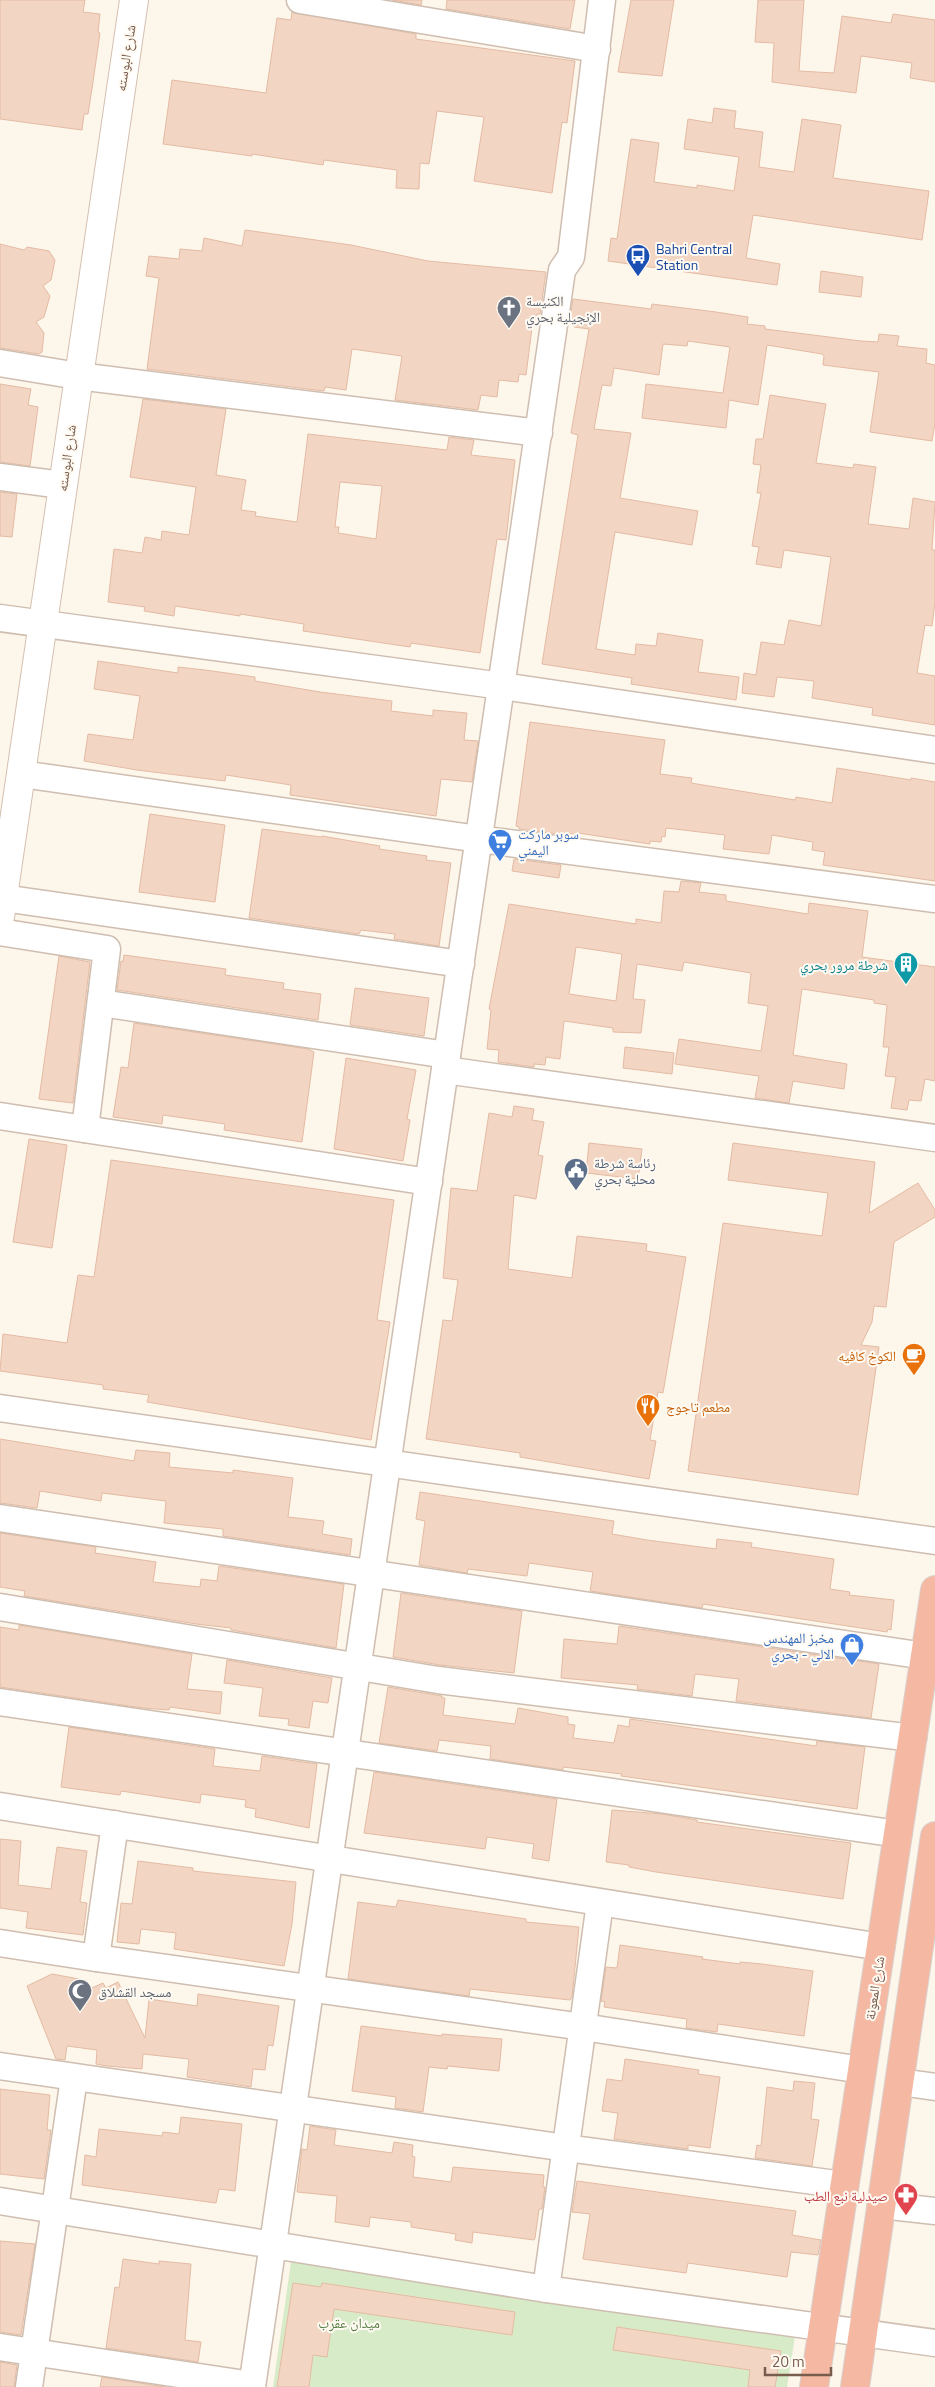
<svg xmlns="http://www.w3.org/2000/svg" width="935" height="2387" viewBox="0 0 935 2387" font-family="'Titillium Web','Noto Naskh Arabic',sans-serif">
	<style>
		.green { fill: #d7ebc9 }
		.building { fill: #f2d5c3; stroke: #e4bba3; fill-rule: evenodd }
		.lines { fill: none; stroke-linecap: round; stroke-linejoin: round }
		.street-casing { stroke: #cfbeb0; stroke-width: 29 }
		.secondary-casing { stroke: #d5c0b0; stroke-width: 30 }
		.highway-casing { stroke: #d9d1cd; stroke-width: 30 }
		.street { stroke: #fff; stroke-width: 26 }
		.secondary { stroke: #fff; stroke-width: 28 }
		.highway { stroke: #f5b8a3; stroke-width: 28 }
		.labels { text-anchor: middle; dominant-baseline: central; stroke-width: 4; stroke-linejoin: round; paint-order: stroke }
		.street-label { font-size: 14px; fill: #785c4d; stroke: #fffaf2 }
		.transit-label { font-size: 14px; fill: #164399; stroke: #fffaf2; text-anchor: start }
		.worship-label { font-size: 14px; fill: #5b616d; stroke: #fffaf2; text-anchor: start }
		.shop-label { font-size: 14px; fill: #366cbe; stroke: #fffaf2; text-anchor: start }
		.culture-label { font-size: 14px; fill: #0d838f; stroke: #fffaf2; text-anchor: end }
		.service-label { font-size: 14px; fill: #4e5e75; stroke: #fffaf2; text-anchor: start }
		.food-label { font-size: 14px; fill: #c56008; stroke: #fffaf2; text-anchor: end }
		.health-label { font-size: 14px; fill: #be3a42; stroke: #fffaf2; text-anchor: end }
		.park-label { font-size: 14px; fill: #567e45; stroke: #fffaf2 }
	</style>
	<rect width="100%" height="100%" fill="#fdf6eb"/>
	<polygon class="green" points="293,2248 797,2323 787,2387 273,2387"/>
	<g class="building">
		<polygon points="0,0 85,0 83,12 100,14 98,32 100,33 93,82 88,114 84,114 82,130 0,119"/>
		<polygon points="392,0 422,0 421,5"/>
		<polygon points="447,0 575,0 570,29 446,9"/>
		<polygon points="631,0 674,0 662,76 618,72"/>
		<polygon points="758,0 804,0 799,71 834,73 842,16 891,23 893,14 935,20 935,82 910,78 912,63 861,56 856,93 772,82 774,43 755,42"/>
		<polygon points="292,12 416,34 416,39 575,61 567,123 562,122 552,193 474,181 484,117 437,111 429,164 420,163 419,189 396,188 397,170 324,160 323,165 252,154 252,156 163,144 172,80 266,93 277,18 291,20"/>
		<polygon points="714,108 736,111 734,128 763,132 759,167 794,172 802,119 841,125 833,178 929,191 922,240 753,215 746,258 780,264 777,285 608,261 611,238 617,239 631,139 659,143 654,182 697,188 697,185 734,191 739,157 684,149 688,119 712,123"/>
		<polygon points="245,230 351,245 428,261 546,272 540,314 537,314 536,320 533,320 526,375 519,374 518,382 499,380 497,397 481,395 478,410 395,400 402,356 352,349 346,390 325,387 324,391 147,369 159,278 146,276 149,256 179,259 180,249 202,251 204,238 242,246"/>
		<polygon points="0,244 24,250 27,247 49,251 55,260 51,280 43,286 50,296 44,317 36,322 44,333 42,352 39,354 0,348"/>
		<polygon points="821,271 863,277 861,297 819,292"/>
		<polygon points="573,299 651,309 652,304 716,312 748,317 747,324 765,326 765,329 861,341 878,342 879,334 899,336 897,346 927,349 926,363 935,365 935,423 932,441 870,432 879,372 823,365 824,356 822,354 767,345 758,405 729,400 726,428 642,418 646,384 723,393 730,347 688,341 687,346 663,344 659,375 614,368 611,386 602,385 594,429 631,433 620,498 698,511 692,545 615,532 596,649 635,655 636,644 656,646 658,633 703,640 698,672 739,677 736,700 631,684 632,678 542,664 578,435 571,433 589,329 574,327 575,319 570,318"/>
		<polygon points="0,384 31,389 28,405 38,407 30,466 0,462"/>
		<polygon points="770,395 826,404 816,463 853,468 854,464 876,467 868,524 909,529 913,498 935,502 932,550 935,550 935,602 932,626 925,625 917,673 935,676 935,725 872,715 873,708 812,698 814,681 777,677 774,697 742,693 744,673 756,675 761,642 784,645 789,620 821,626 831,557 784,550 781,568 756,564 759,547 752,546 761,493 757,493 761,465 753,464 756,439 763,439"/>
		<path d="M143 399 226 409 216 475 246 480 241 510 256 512 255 516 297 522 308 434 447 450 449 437 474 440 471 455 515 460 506 540 497 539 480 653 411 643 410 647 303 631 304 624 240 614V616L175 606 174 616 144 611 145 607 108 602 114 549 142 553 145 537 161 540 162 531 189 535 196 487 130 477ZM340 482 382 486 376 539 338 533 339 527H335Z"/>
		<polygon points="0,492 17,494 12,537 0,536"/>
		<polygon points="98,661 178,673 178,667 205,670 255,677 255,681 320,692 392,701 391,711 433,716 433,710 467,713 464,740 478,741 472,782 441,779 436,816 290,795 291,785 226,775 225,781 137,770 84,761 88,734 133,740 140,696 94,689"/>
		<polygon points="530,722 665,740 660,774 692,778 691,783 795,800 796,797 832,803 837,768 911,780 911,778 935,782 935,881 823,865 825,852 812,850 813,842 772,835 769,854 723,849 725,835 666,828 665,837 662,836 661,842 650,841 650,844 578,833 578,835 567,833 566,835 519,829 519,827 516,826"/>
		<polygon points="150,814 225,825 215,902 139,892"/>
		<polygon points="262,829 321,837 322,836 380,846 379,849 427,856 426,860 451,863 439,946 394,939 395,934 361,930 359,934 249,918"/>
		<polygon points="514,859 561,865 559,878 512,871"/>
		<path d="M681 881 701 883 699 892 726 895V901L808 914 809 903 868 911 862 957 935 967V1081L925 1079 921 1101 909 1100 907 1110 891 1108 896 1077 885 1076 889 1047H883L887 1005 874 1003V1000L802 989 793 1055 847 1064 844 1089 793 1081 789 1103 755 1098 759 1076 675 1064 679 1039 761 1051 768 1006 748 1003 751 973 684 962 682 971 637 964 633 999 645 1000 641 1033 613 1032V1028L564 1021 560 1059 546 1057 545 1065 534 1064V1067L498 1062 499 1050 487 1049 491 1010 489 1009 509 904 636 924V919L661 923 664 891 679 892ZM576 947 622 954 616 1001 569 994Z"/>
		<polygon points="124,955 226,969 225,975 284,983 283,989 321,994 318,1020 117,990 121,961 123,962"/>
		<polygon points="59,956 90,962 73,1103 39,1099"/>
		<polygon points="355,988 429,998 424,1036 350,1025"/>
		<polygon points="134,1023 308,1049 314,1052 302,1142 224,1130 225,1124 163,1115 162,1124 113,1117 121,1067 128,1068"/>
		<polygon points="625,1047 674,1053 672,1074 623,1068"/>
		<polygon points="346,1058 416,1070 407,1119 410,1120 403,1161 334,1149"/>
		<polygon points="514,1106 534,1109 532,1120 544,1122 538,1155 543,1156 536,1199 514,1195 508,1269 572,1278 577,1236 647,1244 646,1251 686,1257 663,1393 658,1392 650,1440 656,1441 649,1479 520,1457 520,1453 426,1439 443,1320 452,1321 458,1280 443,1278 451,1188 477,1191 489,1113 512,1117"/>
		<polygon points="29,1139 67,1145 52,1248 13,1242"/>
		<polygon points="589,1143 642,1149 638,1179 586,1173"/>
		<polygon points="733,1143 875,1162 869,1213 918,1183 935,1210 935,1217 894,1242 886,1307 874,1306 872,1322 861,1345 879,1347 858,1495 688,1471 723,1223 822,1236 828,1193 728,1180"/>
		<polygon points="111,1160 394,1200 377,1320 390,1322 371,1440 147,1402 149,1395 103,1389 103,1385 0,1371 3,1334 67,1343 78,1275 94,1277"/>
		<polygon points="0,1439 134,1461 136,1450 170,1453 169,1467 233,1473 233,1470 293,1478 288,1517 324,1521 322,1534 352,1539 350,1555 223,1536 223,1529 164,1523 166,1501 102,1493 101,1501 40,1491 37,1508 0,1503"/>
		<polygon points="420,1492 614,1521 612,1534 647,1540 716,1549 717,1539 752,1543 751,1547 834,1559 830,1589 850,1592 849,1595 894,1600 891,1630 888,1629 887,1632 703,1604 702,1608 590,1591 593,1572 529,1563 527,1576 468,1569 467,1573 419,1565 425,1521 416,1519"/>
		<polygon points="0,1533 96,1547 95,1553 156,1562 153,1582 200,1587 201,1579 217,1581 219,1566 344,1584 336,1648 231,1630 231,1628 196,1624 24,1596 25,1591 0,1587"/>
		<polygon points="401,1593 522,1611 514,1673 440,1665 393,1657"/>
		<polygon points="19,1625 192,1654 187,1689 222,1692 220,1714 170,1707 169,1710 143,1708 0,1687 0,1627 19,1630"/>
		<polygon points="619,1626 879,1664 871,1718 736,1701 739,1679 695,1674 692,1696 637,1689 638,1685 561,1678 564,1639 617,1644"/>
		<polygon points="227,1660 332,1678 328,1703 313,1701 309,1728 288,1725 289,1719 259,1716 263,1688 224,1683"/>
		<polygon points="388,1687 442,1696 442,1698 445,1698 443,1715 515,1724 518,1708 568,1717 568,1724 575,1725 573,1738 614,1743 618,1725 629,1727 630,1719 816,1746 817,1741 865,1747 857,1809 621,1776 622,1774 563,1767 563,1770 490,1759 491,1746 439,1740 437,1751 379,1743"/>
		<polygon points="69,1727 215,1749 213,1766 260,1771 262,1756 317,1764 309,1828 255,1817 256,1809 245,1807 246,1800 201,1794 200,1803 121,1791 120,1795 61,1787"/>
		<polygon points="374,1772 557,1799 549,1861 532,1858 534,1844 487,1837 485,1849 364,1833"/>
		<polygon points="612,1810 662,1814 697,1820 697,1822 851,1843 843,1899 656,1872 629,1867 629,1865 606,1862"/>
		<polygon points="0,1839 21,1841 18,1885 51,1889 57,1847 87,1851 80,1902 87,1903 83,1935 26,1928 28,1912 0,1908"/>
		<polygon points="138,1861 193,1868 193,1871 296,1882 292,1924 284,1966 174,1949 176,1933 141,1929 139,1944 117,1942 121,1903 132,1904"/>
		<polygon points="398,1900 526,1919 526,1922 579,1927 572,1997 570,2000 470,1989 469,1996 348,1979 358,1902 396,1907"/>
		<polygon points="620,1945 703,1957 702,1959 740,1964 740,1962 762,1964 813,1971 804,2036 718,2024 717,2032 686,2028 687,2019 604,2007 605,2002 601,2001 606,1967 617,1968"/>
		<polygon points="52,1974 79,1979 85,1991 103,1983 106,1988 118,1982 145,2038 149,1999 197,2006 198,1994 279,2006 273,2046 268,2045 265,2070 253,2069 251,2087 187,2077 189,2059 143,2054 142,2069 107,2066 96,2064 97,2050 67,2046 65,2060 56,2059 27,1986"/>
		<polygon points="361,2026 442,2036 442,2034 502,2039 499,2071 448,2066 447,2069 429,2067 423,2112 395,2108 396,2097 352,2091"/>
		<polygon points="625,2059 699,2070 698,2074 720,2077 710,2148 688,2145 688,2149 614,2139 618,2113 602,2111 607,2079 622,2081"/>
		<polygon points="794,2081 815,2083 811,2119 819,2120 812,2166 755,2158 757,2145 761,2146 767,2087 793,2091"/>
		<polygon points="0,2089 50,2095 47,2130 51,2130 44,2179 0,2174"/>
		<polygon points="181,2117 242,2124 235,2191 219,2189 216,2203 82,2185 85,2155 96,2157 99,2129 162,2136 163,2132 179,2134"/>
		<polygon points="310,2126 336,2130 334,2145 392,2153 394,2142 413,2145 412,2156 415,2157 413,2177 451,2182 453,2167 544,2175 543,2187 545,2187 542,2209 539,2209 535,2238 534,2240 473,2232 472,2243 455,2240 456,2234 411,2227 411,2222 370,2217 369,2227 335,2222 337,2196 297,2192 302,2149 307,2150"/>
		<polygon points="577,2181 796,2211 792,2235 821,2240 818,2255 791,2252 787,2277 688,2263 686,2273 583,2259 590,2214 572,2212"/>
		<polygon points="0,2241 35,2244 21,2335 0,2332"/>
		<polygon points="123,2259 159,2264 159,2261 191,2264 185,2340 201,2342 198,2362 106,2348 115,2287 119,2288"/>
		<polygon points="293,2283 321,2287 322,2283 515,2312 512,2335 334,2309 327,2357 313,2355 309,2387 277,2387"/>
		<polygon points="617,2327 781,2351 775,2387 748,2387 750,2370 613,2350"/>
		<polygon points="0,2362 17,2365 14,2387 0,2387"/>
		<polygon points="102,2377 165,2387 100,2387"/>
	</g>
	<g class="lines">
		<defs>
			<g id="street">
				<polyline points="300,0 597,49"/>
				<polyline points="0,363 78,376 539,433"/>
				<polyline points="0,477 62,485"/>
				<polyline points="0,618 502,686 935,750"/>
				<polyline points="21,774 479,839 935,899"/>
				<polyline points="3,898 461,964"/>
				<polyline points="0,932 107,949 85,1129"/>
				<polyline points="101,1003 447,1055"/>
				<polyline points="445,1070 935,1138"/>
				<polyline points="0,1116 429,1182"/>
				<polyline points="0,1408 935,1541"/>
				<polyline points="0,1518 925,1656"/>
				<polyline points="0,1607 438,1680 913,1738"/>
				<polyline points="0,1702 898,1834"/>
				<polyline points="0,1806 881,1947"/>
				<polyline points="0,1943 96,1958 583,2027 862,2070"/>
				<polyline points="96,1958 115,1824"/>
				<polyline points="0,2066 566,2148 844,2185"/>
				<polyline points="900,2082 935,2087"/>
				<polyline points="0,2201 546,2289 935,2343"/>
				<polyline points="881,2205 935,2211"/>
				<polyline points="546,2289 600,1903"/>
				<polyline points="0,2347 252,2385"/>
				<polyline points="29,2387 74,2078"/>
				<polyline points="252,2387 562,270 571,257 602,0"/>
			</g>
			<polyline id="secondary" points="0,917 134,0"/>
			<g id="highway">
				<polyline points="814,2387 935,1590"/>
				<polyline points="855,2387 935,1836"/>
			</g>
		</defs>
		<use href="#street" class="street-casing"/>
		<use href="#secondary" class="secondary-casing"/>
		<use href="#highway" class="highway-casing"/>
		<use href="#street" class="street"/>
		<use href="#secondary" class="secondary"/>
		<use href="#highway" class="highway"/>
	</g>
	<defs>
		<symbol id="bus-pin" viewBox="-11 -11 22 30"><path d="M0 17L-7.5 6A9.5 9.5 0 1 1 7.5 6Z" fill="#1a4fb4" stroke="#fffaf2"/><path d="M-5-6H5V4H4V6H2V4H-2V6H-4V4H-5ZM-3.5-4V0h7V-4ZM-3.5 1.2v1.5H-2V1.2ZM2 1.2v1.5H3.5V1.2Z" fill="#fff"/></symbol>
		<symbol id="church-pin" viewBox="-11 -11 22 30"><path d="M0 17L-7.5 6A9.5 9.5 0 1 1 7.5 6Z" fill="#6b7280" stroke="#fffaf2"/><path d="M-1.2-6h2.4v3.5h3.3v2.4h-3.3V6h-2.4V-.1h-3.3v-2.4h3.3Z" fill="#fff"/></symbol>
		<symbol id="supermarket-pin" viewBox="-11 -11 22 30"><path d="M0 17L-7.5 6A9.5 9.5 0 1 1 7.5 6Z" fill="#3f7fe0" stroke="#fffaf2"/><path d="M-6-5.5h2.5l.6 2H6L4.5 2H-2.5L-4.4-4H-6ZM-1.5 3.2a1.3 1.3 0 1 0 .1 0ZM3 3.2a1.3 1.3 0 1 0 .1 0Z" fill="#fff"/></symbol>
		<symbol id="building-pin" viewBox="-11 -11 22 30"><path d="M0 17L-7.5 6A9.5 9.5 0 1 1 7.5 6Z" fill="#0f9aa8" stroke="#fffaf2"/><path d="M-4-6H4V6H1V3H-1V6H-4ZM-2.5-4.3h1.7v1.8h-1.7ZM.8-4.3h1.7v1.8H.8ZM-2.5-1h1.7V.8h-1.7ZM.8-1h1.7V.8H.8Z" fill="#fff"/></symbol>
		<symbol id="civic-pin" viewBox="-11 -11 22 30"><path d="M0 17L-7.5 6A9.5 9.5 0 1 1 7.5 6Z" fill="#5c6f8a" stroke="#fffaf2"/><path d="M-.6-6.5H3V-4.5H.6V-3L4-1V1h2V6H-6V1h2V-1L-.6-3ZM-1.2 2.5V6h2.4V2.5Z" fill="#fff"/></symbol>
		<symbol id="cafe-pin" viewBox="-11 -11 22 30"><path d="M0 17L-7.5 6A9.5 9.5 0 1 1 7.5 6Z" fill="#e8710a" stroke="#fffaf2"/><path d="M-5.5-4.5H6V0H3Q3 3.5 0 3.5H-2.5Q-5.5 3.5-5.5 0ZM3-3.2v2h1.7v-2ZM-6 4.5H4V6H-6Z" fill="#fff"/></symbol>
		<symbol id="restaurant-pin" viewBox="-11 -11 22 30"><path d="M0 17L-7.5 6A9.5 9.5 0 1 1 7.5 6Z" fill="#e8710a" stroke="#fffaf2"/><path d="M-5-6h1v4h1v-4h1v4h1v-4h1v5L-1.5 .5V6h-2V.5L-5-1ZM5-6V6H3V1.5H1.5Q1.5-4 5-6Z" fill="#fff"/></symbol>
		<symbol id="shop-pin" viewBox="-11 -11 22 30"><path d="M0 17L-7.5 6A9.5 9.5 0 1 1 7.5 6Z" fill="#3f7fe0" stroke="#fffaf2"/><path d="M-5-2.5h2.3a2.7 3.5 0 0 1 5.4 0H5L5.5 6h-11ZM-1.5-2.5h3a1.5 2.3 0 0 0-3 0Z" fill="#fff"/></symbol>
		<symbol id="mosque-pin" viewBox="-11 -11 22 30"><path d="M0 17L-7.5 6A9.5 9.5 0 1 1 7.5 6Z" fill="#6b7280" stroke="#fffaf2"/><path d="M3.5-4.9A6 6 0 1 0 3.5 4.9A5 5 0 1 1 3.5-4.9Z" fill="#fff"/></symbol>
		<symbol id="pharmacy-pin" viewBox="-11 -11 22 30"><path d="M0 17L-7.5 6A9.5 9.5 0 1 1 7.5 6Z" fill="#e0444e" stroke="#fffaf2"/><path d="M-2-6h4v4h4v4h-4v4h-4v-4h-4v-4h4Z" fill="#fff"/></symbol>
	</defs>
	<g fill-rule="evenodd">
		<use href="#bus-pin" x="624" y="242" width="28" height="38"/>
		<use href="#church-pin" x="495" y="294" width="28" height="38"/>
		<use href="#supermarket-pin" x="486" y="827" width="28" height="38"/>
		<use href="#building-pin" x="892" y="950" width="28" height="38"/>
		<use href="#civic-pin" x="562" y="1156" width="28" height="38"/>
		<use href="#cafe-pin" x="900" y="1341" width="28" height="38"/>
		<use href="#restaurant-pin" x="634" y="1392" width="28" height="38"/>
		<use href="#shop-pin" x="838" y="1631" width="28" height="38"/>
		<use href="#mosque-pin" x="66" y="1977" width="28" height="38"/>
		<use href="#pharmacy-pin" x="892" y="2181" width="28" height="38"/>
	</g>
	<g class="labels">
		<g class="street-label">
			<text transform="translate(125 58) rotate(-81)">شارع البوسته</text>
			<text transform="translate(66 458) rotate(-82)">شارع البوسته</text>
			<text transform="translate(874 1988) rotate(-81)">شارع المعونة</text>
		</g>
		<g class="transit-label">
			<text x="656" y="248">Bahri Central<tspan x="656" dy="16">Station</tspan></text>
		</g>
		<g class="worship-label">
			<text x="526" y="300">الكنيسة<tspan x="526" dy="16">الإنجيلية بحري</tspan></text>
			<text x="98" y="1991">مسجد القشلاق</text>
		</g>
		<g class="shop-label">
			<text x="518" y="833">سوبر ماركت<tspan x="518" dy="16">اليمني</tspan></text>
			<text x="834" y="1637" text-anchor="end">مخبز المهندس<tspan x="834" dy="16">الالي - بحري</tspan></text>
		</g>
		<g class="culture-label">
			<text x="888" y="964">شرطة مرور بحري</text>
		</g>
		<g class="service-label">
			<text x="594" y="1162">رئاسة شرطة<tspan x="594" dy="16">محلية بحري</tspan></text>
		</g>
		<g class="food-label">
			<text x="896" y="1355">الكوخ كافيه</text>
			<text x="666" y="1406" text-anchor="start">مطعم تاجوج</text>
		</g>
		<g class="health-label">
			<text x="888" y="2195">صيدلية نبع الطب</text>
		</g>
		<g class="park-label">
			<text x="349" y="2322">ميدان عقرب</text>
		</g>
	</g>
	<path d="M765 2367v8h66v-8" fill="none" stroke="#785c4d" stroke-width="2.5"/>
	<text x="772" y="2367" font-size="15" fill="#785c4d" stroke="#fffaf2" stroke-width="4" paint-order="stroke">20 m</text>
</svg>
